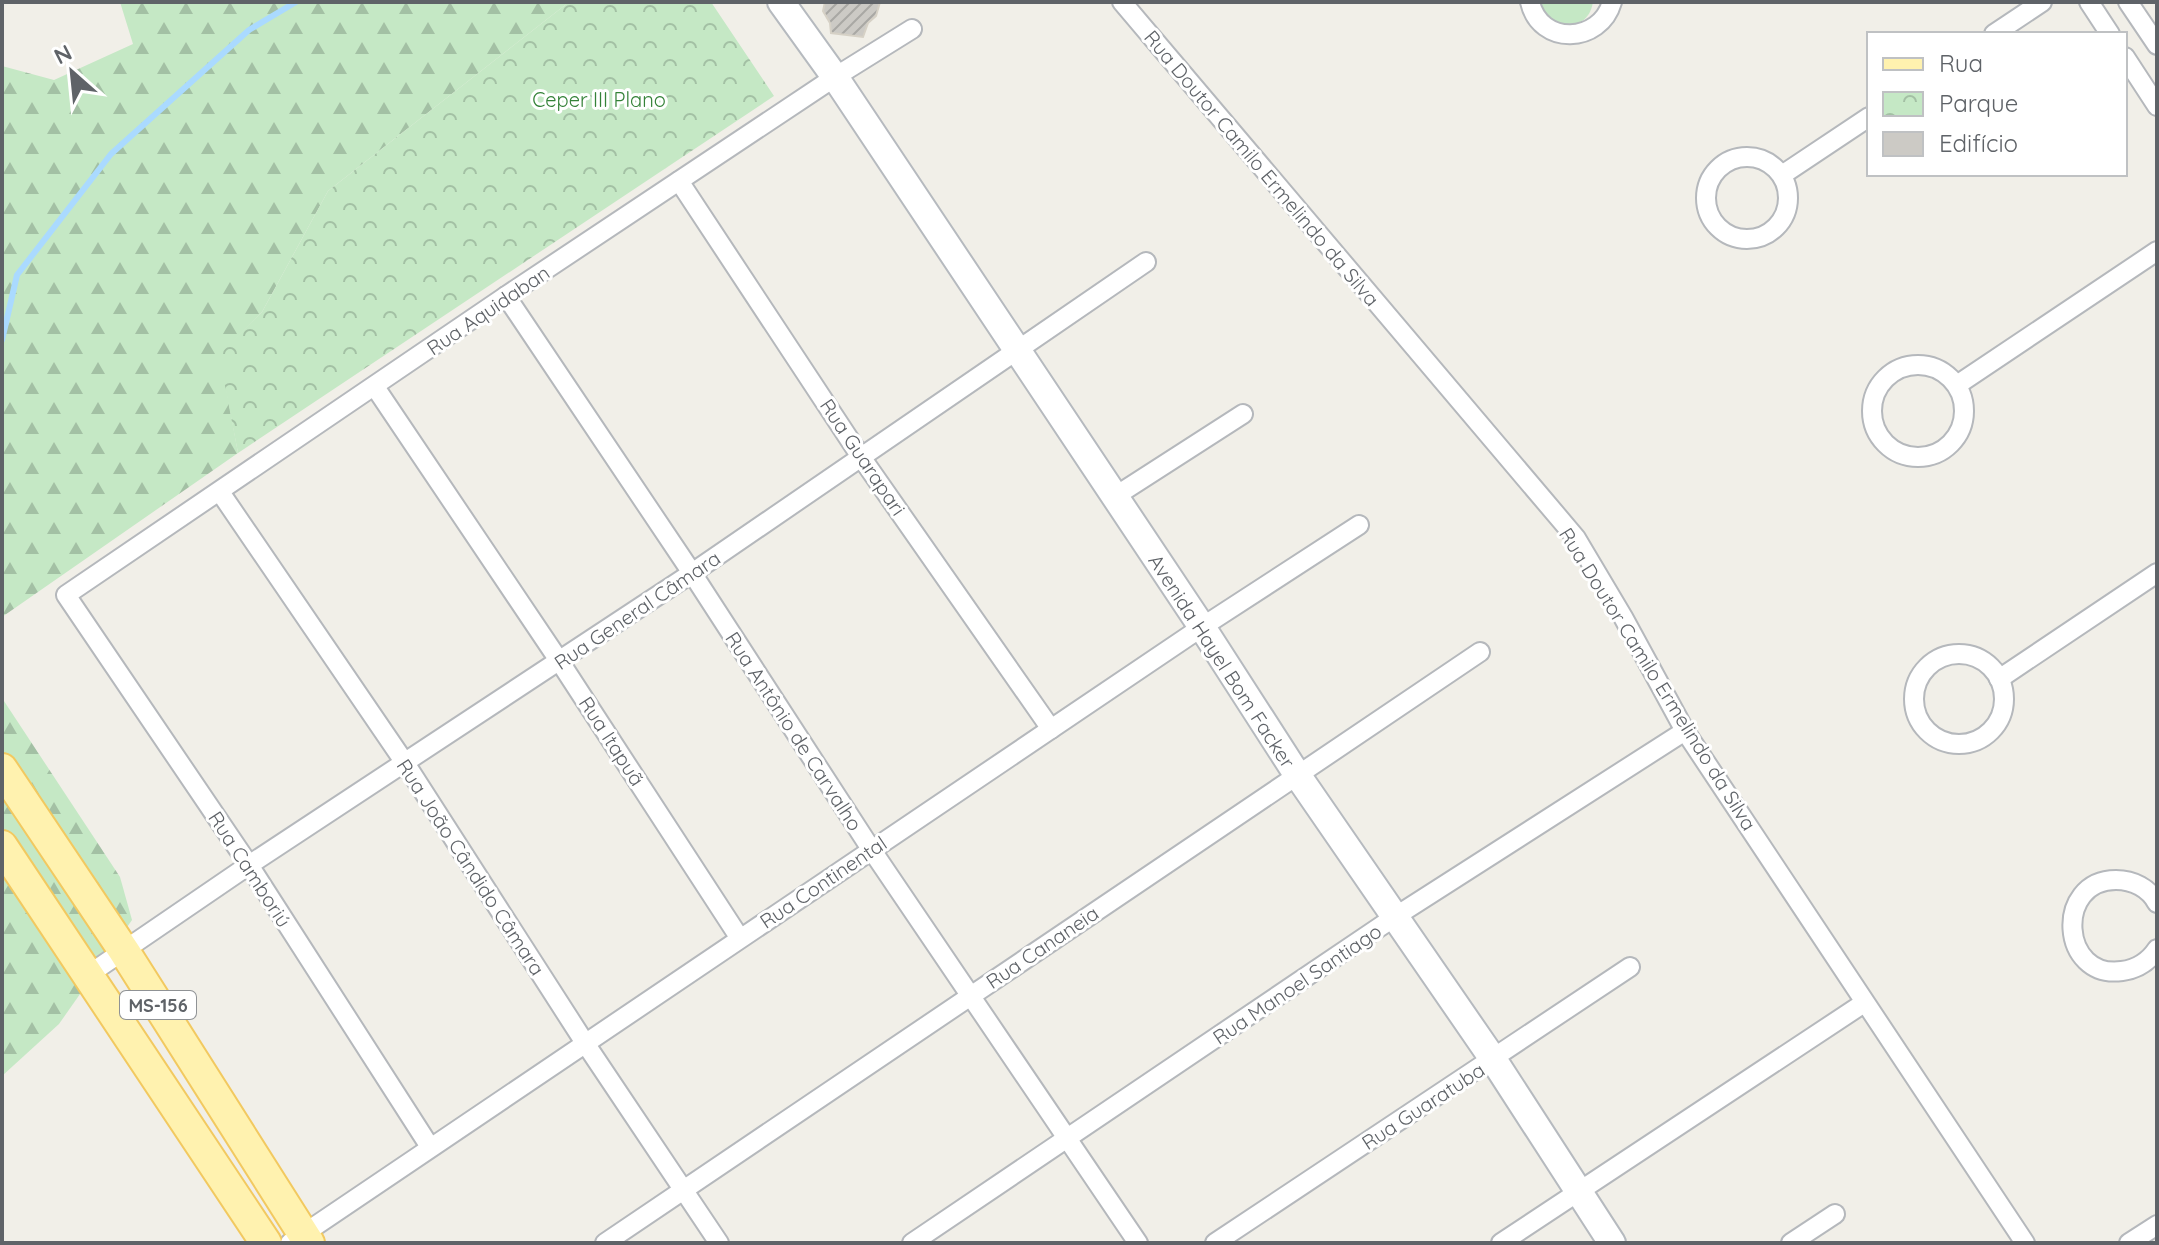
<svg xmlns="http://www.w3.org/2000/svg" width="2159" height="1245" viewBox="0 0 2159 1245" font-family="Quicksand,sans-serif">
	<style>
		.grass { fill: #c5e8c5 }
		.forest { fill: url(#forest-firs) }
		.park { fill: url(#park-crowns) }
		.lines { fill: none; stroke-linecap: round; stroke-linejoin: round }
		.stream { stroke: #aadaff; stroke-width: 6 }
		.building { fill: url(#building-hatch); stroke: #d6d1c6; stroke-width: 2 }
		.street-casing { stroke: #b5b8bc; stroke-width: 22 }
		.secondary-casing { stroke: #b6babf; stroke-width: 30 }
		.primary-casing { stroke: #f2c960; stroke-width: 34 }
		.street { stroke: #fff; stroke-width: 18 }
		.secondary { stroke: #fff; stroke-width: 26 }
		.primary { stroke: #fff2af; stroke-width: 30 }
		.labels { text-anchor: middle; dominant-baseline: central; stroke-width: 6; stroke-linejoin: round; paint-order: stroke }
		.shield { fill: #fff; stroke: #8f9295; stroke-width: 2 }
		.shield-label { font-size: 18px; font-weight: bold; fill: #5f6368 }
		.park-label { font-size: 20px; fill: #348238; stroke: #fff }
		.street-label { font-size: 20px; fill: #5f6368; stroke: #fff }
	</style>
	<defs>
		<pattern id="forest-firs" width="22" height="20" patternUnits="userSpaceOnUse" patternTransform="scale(2)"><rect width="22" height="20" fill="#c5e8c5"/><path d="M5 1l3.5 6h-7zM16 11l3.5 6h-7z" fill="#a3c0a4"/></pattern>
		<pattern id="park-crowns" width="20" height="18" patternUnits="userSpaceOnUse" patternTransform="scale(2)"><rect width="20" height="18" fill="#c5e8c5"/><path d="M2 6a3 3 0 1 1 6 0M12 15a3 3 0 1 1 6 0" fill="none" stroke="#a3c0a4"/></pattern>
		<pattern id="building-hatch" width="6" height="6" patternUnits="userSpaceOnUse" patternTransform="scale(2)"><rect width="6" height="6" fill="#cccac5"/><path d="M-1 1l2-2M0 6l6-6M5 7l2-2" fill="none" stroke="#a9a8a4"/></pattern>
	</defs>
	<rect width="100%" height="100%" fill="#f1efe8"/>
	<path class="grass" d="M1536 2H1593C1589 25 1572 27 1552 25Z"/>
	<g class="forest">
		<polygon points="120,2 569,2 328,191 262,312 220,355 238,453 2,617 2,66 54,80 133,44"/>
		<polygon points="2,698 120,877 132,920 59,1024 2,1076"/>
	</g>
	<polygon class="park" points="569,2 711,2 774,96 238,453 219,355 262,312 328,191"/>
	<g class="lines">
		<polyline class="stream" points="2,340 17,275 111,154 249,30 296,2"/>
	</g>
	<polygon class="building" points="825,2 880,2 876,16 868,23 863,37 831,33 830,23 823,11"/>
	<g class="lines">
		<defs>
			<g id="street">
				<polyline points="1122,2 1576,538 1623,617 1685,731 2025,1243"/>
				<path d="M1530 2C1540 46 1600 44 1612 2"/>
				<polyline points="2089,2 2110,34"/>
				<polyline points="2128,2 2157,45"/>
				<polyline points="1994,34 2042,2"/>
				<polyline points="2125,57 2157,106"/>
				<circle cx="1747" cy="198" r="41"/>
				<polyline points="1782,175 1869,117"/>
				<polyline points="679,181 861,457 1051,729"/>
				<polyline points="506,296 692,573 871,849 1138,1243"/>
				<circle cx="1918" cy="411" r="46"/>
				<polyline points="1957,385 2157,251"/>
				<polyline points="375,387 560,662 739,937"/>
				<polyline points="220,492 405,763 585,1043 719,1243"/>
				<polyline points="1114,497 1243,414"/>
				<circle cx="1959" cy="699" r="45"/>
				<polyline points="1999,679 2157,573"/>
				<path d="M2157 903C2149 888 2133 880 2116 880 2054 880 2060 980 2122 971 2137 969 2149 961 2157 949"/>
				<polyline points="88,975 249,865 692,573 1146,262"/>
				<polyline points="430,1147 249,865 66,595 506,296 835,77 912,29"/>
				<polyline points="290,1243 1202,627 1359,525"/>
				<polyline points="605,1243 1480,652"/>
				<polyline points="912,1243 1393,918 1685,731"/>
				<polyline points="1215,1243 1630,967"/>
				<polyline points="1501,1243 1864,1003"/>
				<polyline points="1791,1243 1835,1214"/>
				<polyline points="2129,1243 2157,1225"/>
			</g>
			<polyline id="secondary" points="781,2 835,77 1202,627 1298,776 1493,1059 1612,1243"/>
			<g id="primary">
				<polyline points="2,769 124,951 309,1243"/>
				<polyline points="2,846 266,1243"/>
			</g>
		</defs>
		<use href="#street" class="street-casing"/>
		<use href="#secondary" class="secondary-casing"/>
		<use href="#primary" class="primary-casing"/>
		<use href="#street" class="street"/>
		<use href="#secondary" class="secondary"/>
		<use href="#primary" class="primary"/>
	</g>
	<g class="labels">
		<rect class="shield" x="120" y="991" width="76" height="28" rx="6"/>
		<g class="shield-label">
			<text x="158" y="1005">MS-156</text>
		</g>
		<g class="park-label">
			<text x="599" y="99">Ceper III Plano</text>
		</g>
		<g class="street-label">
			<text transform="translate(1262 168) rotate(50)">Rua Doutor Camilo Ermelindo da Silva</text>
			<text transform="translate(488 310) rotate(-34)">Rua Aquidaban</text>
			<text transform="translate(863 457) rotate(56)">Rua Guarapari</text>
			<text transform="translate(637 610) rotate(-34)">Rua General Câmara</text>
			<text transform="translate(1222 661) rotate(57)">Avenida Hayel Bom Facker</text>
			<text transform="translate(1658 679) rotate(58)">Rua Doutor Camilo Ermelindo da Silva</text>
			<text transform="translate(794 731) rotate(57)">Rua Antônio de Carvalho</text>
			<text transform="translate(612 741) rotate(57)">Rua Itapuã</text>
			<text transform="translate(471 867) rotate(57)">Rua João Cândido Câmara</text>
			<text transform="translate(250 869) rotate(57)">Rua Camboriú</text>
			<text transform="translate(823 882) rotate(-34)">Rua Continental</text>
			<text transform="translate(1042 947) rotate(-34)">Rua Cananeia</text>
			<text transform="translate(1297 984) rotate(-34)">Rua Manoel Santiago</text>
			<text transform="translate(1423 1106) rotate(-33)">Rua Guaratuba</text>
		</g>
	</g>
	<rect width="2159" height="1245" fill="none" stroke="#5f6368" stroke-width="8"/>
	<rect x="1867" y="32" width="260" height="144" fill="#ffffff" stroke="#bfc1c3" stroke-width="2"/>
	<rect x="1883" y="58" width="40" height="12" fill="#fff2af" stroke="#bfc1c3" stroke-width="2"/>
	<text x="1939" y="72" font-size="24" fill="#5f6368">Rua</text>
	<rect x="1883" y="92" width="40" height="24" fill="url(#park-crowns)" stroke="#bfc1c3" stroke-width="2"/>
	<text x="1939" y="112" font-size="24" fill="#5f6368">Parque</text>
	<rect x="1883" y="132" width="40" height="24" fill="#cccac5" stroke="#bfc1c3" stroke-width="2"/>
	<text x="1939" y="152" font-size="24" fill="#5f6368">Edifício</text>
	<g transform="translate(72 72) rotate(333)" stroke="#ffffff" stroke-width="6" paint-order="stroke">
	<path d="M0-6L14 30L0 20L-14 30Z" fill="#5f6368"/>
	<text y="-12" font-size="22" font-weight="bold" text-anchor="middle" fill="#5f6368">N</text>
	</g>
</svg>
